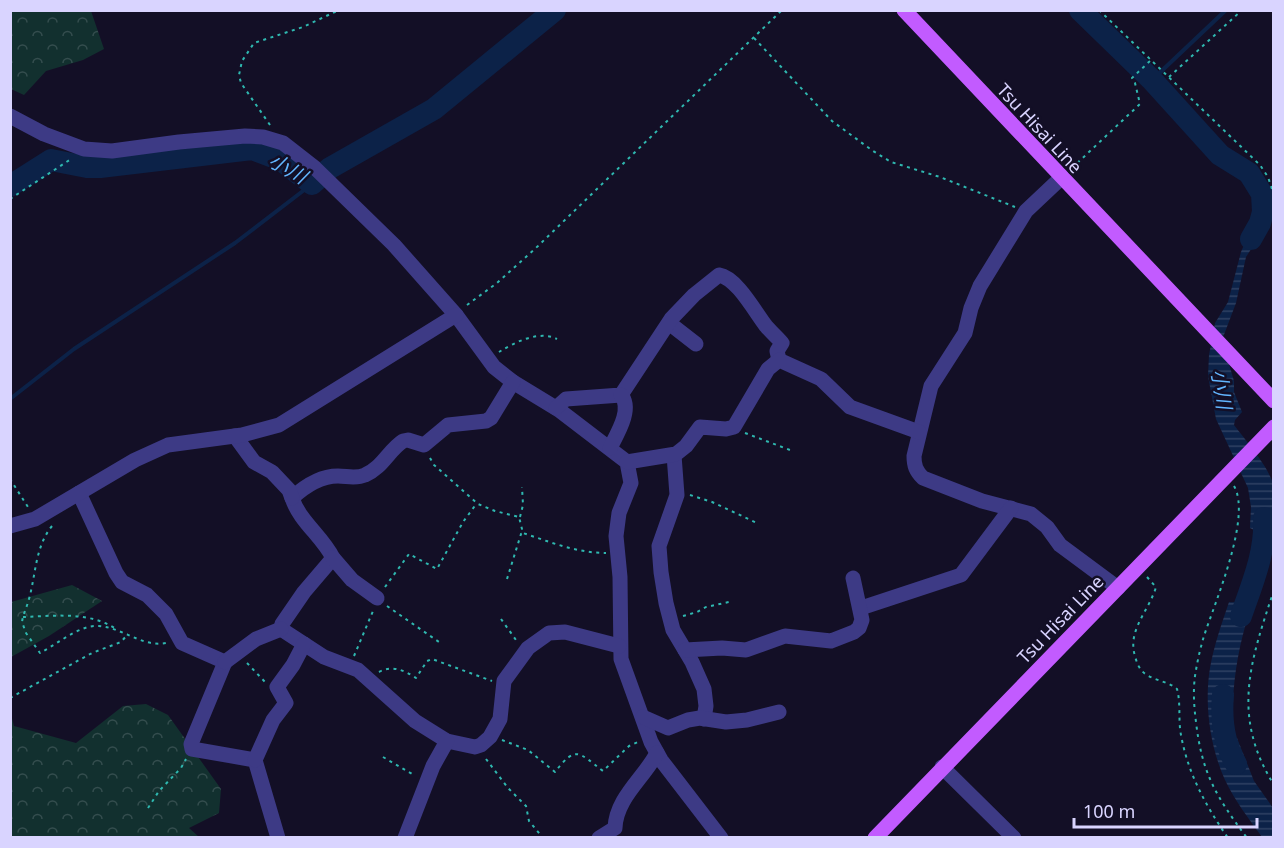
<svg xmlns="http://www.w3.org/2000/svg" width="1284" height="848" viewBox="0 0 1284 848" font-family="'Noto Sans','Noto Sans JP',sans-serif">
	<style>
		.forest { fill: url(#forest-crowns) }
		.water { fill: url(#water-rules) }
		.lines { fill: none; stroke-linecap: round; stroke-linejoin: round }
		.stream { stroke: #0c2248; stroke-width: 4 }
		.river { stroke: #0c2248; stroke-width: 22 }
		.path { stroke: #2fb8b0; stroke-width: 2; stroke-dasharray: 3 4.5; stroke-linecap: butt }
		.minor { stroke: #3d3a85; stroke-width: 15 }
		.major { stroke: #c25bff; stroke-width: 15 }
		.labels { text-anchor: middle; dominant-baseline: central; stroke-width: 5; stroke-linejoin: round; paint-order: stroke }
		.street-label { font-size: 18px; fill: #d9d4ff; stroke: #130f26 }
		.water-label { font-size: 20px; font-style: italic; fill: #62b6ff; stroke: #130f26 }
	</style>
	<defs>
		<pattern id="forest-crowns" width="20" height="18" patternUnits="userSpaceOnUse" patternTransform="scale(1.5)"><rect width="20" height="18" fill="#12302f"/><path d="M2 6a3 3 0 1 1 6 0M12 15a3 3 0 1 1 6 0" fill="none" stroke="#344d4e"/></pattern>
		<pattern id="water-rules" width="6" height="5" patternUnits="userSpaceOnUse" patternTransform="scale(1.5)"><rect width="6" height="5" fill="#0c2248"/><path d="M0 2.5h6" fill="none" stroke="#2f4163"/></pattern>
	</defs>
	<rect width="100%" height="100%" fill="#130f26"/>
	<g class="forest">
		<polygon points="11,10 91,11 104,49 83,60 46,71 24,95 11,89"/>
		<polygon points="72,585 102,601 49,636 11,657 11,602"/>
		<polygon points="146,704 168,715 221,789 219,813 189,828 199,837 11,837 10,711 14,726 76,743 123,706"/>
	</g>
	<path class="water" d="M1258 211 1267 214 1266 226 1246 257 1236 303 1222 340 1234 381V392L1242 412 1235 420 1234 425C1246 441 1270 468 1274 487 1280 530 1261 572 1249 613 1240 642 1234 672 1233 703 1223 712 1218 730 1229 740L1237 738 1254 781 1273 808V837H1262C1249 819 1235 801 1225 780 1210 747 1204 704 1210 668 1214 645 1222 623 1229 602 1250 606 1262 570 1262 552 1262 544 1258 537 1254 530L1250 528 1251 507 1248 488 1216 419 1208 376 1209 355 1215 323 1228 302 1241 252Z"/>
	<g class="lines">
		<g class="stream">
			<polyline points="1152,80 1226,10"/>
			<polyline points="10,399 74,349 235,243 312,184"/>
		</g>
		<g class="river">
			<polyline points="1080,10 1152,80 1220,155 1249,173 1262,194 1263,212 1260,223 1251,239"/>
			<polyline points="10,186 51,160 87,167 100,167 252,149 281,160 312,184 330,168 434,109 555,10"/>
			<path d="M1241 616C1252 584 1266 552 1264 518"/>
			<path d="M1223 695C1221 718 1224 744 1236 764"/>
		</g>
		<g class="path">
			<polyline points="1099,10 1260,165 1268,177 1274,195"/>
			<polyline points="754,38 832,121 873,151 891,162 940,177 1015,207"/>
			<polyline points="1169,77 1242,10"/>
			<polyline points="270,125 241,83 239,75 242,61 254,43 303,27 339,10"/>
			<polyline points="1072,168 1140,104 1135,83 1132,78 1151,60"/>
			<polyline points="10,199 71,159"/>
			<polyline points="467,305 497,283 538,246 782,10"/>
			<path d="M499 352C515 342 539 330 557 339"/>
			<polyline points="745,433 790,450"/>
			<path d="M430 458 434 465 478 504 495 511 519 517 523 533C550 542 577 553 606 553"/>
			<polyline points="10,479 28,507"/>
			<path d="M1234 486C1252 517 1215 602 1204 636 1200 649 1197 663 1195 676 1193 691 1194 707 1196 722 1202 774 1216 796 1247 838"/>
			<polyline points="690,495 712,502 757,523"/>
			<polyline points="520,517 523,505 522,487"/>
			<path d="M52 526C35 547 36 574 29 599 27 607 23 614 22 622L26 633 40 653C55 645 70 633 85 628 113 618 139 649 166 643"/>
			<path d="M1147 577 1156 587C1149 611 1127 630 1135 656 1137 664 1140 671 1147 675 1157 681 1169 682 1177 689 1181 703 1178 720 1181 735 1188 774 1206 806 1228 838"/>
			<polyline points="507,579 521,534 523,533"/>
			<polyline points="385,587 409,554 437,569 463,522 477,503"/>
			<path d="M1274 590C1250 662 1231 716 1274 785"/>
			<polyline points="387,606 439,642"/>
			<polyline points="683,616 697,612 706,607 729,602"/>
			<path d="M23 617C54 616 89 611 116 629"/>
			<polyline points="501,619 516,640"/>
			<polyline points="354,656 373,611"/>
			<polyline points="247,663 266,683"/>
			<path d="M379 672C392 665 404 670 416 678L427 661 432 659 492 681"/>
			<polyline points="10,698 92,653 121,642 128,634"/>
			<path d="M502 740 528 750 555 772C576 745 578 752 603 771L629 746 638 742"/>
			<polyline points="383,757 414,775"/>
			<polyline points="486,759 508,788 526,806 529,821 543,838"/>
			<polyline points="148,808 159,791 181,768 186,759"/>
		</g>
		<g class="minor">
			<polyline points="10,116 44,134 84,149 112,151 179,142 245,136 263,137 283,143 315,168 394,245 456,315 494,367 513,382 559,410 627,462 631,483 619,513 616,536 620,577 621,659 651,742 661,760 721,838"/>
			<path d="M1061 178 1026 211 980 286 971 308 965 333 931 386 914 456C914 466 916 471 923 478L982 501 1031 514 1047 527 1060 545 1118 588"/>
			<polyline points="669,323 696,344"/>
			<path d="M513 382 491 418 486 421 448 425 424 445 408 440 403 441C389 450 382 468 365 475 356 479 347 476 338 476 320 476 305 486 292 498 300 522 322 536 333 558L304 592 282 624 281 629 324 657 358 670 415 721 447 741 475 747 481 745 490 737 500 719 504 681 528 648 549 633 565 632 619 646"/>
			<path d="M556 408 566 399 621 395 671 319 694 295 719 275C737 278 755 312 766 326 771 332 777 337 782 343L777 351 779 360"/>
			<polyline points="235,436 254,462 272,472 289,490 292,498"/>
			<path d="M610 448C617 434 633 409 621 395"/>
			<polyline points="674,455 677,495 659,546 661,572 666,603 673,630 692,662 704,689 706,706 704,719"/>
			<polyline points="627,462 676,454 686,446 700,427 726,429 734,427 768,369 779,360 821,379 850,407 919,432"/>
			<polyline points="79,493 116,573 122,582 147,595 166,614 182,643 225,662 191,744 192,749 255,760 278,838"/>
			<polyline points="10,526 35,519 135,460 168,445 242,435 279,425 456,315"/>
			<polyline points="333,558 352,580 377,598"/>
			<polyline points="861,608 961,575 1011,508"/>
			<polyline points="685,650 722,648 746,650 785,636 831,641 854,632 859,628 862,620 853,578"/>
			<polyline points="225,662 256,639 281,629"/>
			<polyline points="643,717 668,728 688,720 700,718 726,722 747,720 779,712"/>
			<polyline points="255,760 273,720 286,703 277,687 293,665 304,644"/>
			<polyline points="942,767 1014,838"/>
			<polyline points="405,838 433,766 447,741"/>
			<path d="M599 838 615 828C616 798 644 778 657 753"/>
		</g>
		<g class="major">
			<polyline points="904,10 1274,401"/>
			<polyline points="875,838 1274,427"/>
		</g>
	</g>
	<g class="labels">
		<g class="street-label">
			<text transform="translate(1040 128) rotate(47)">Tsu Hisai Line</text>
			<text transform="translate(1060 619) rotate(-46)">Tsu Hisai Line</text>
		</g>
		<g class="water-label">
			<text transform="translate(288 168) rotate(30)">小川</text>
			<text transform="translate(1222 389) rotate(81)">小川</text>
		</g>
	</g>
	<rect width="1284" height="848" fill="none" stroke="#d9d4ff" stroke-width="24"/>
	<path d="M1074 818v9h183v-9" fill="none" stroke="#d9d4ff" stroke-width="3"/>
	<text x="1083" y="818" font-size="18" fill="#d9d4ff" stroke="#130f26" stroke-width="4.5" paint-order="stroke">100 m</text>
</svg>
